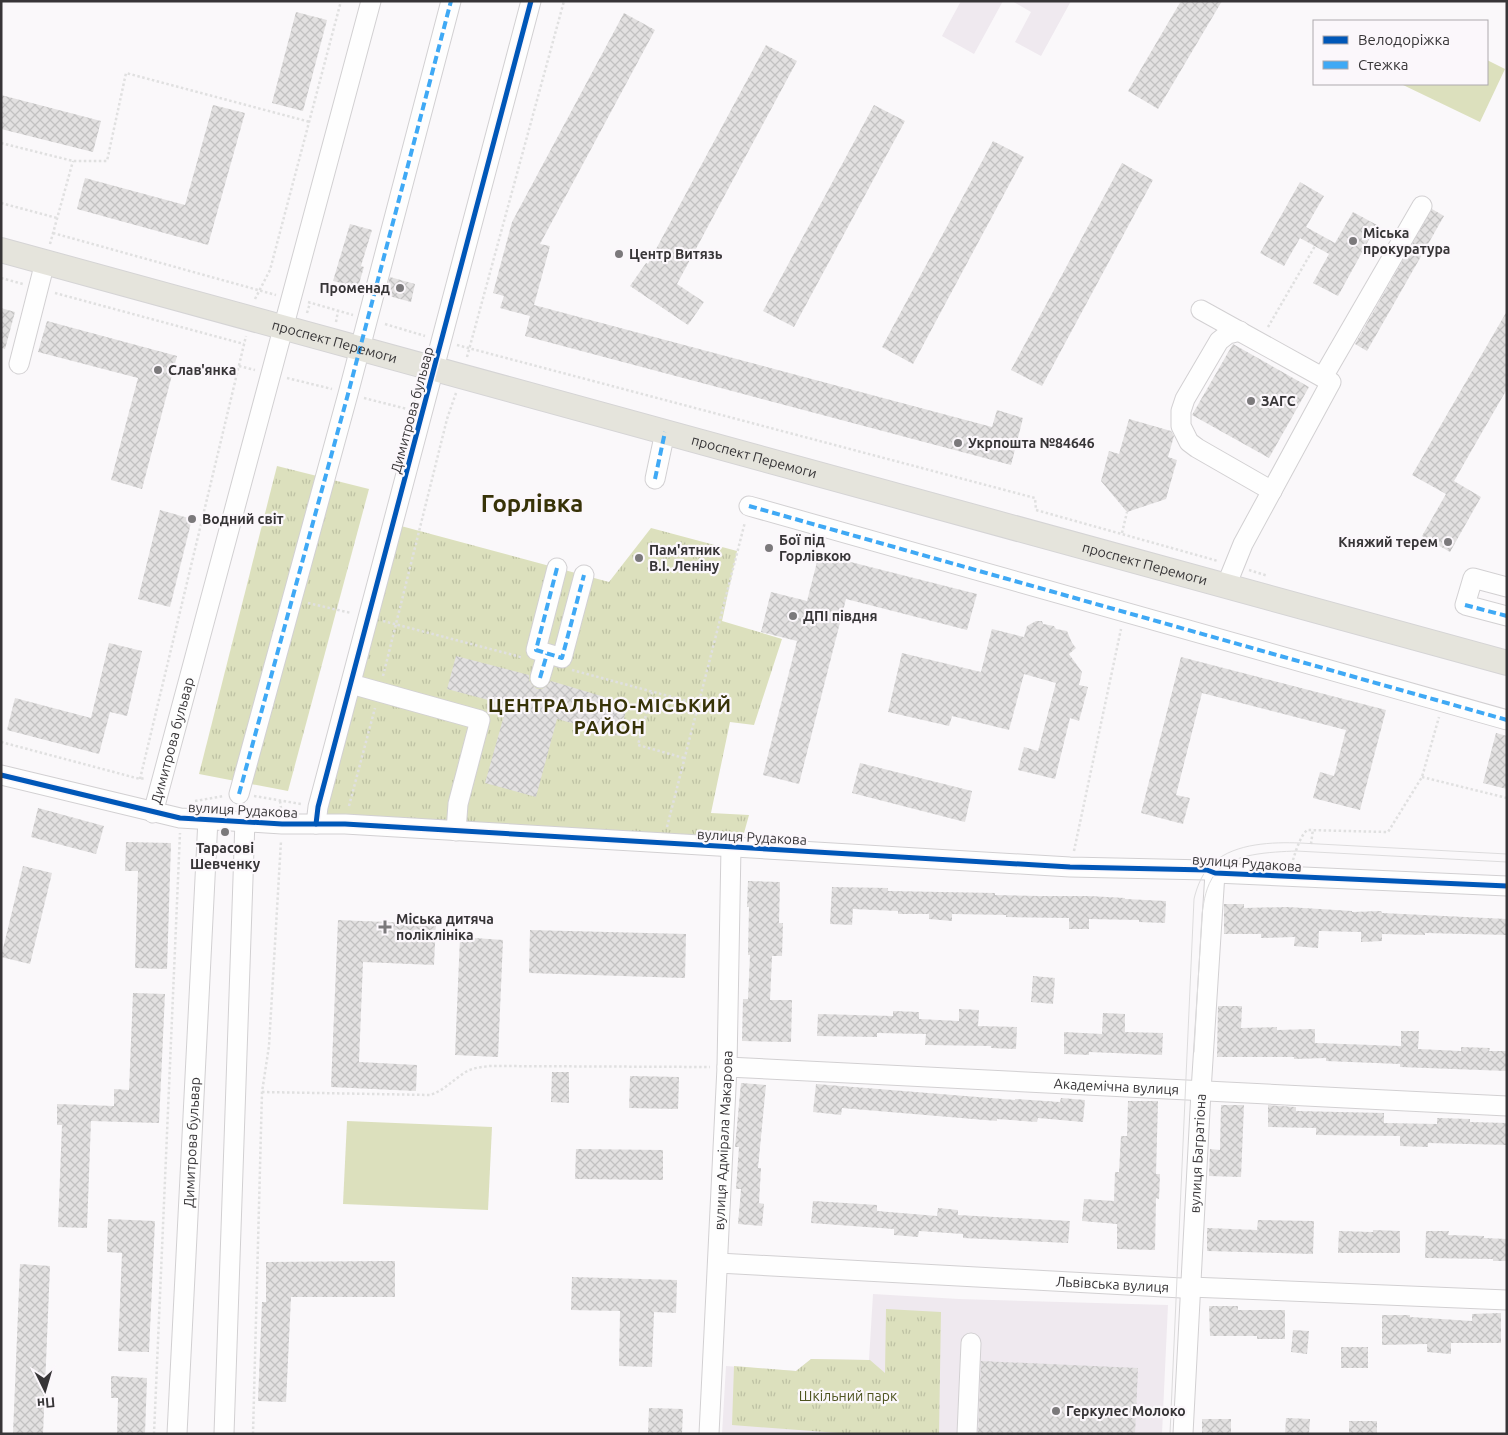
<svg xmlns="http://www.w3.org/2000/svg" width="1508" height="1435" viewBox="0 0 1508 1435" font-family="Ubuntu,sans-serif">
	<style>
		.built { fill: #efe9ef }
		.grass { fill: url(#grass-tufts) }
		.pitch { fill: #dce0bd }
		.building { fill: url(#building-cross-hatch) }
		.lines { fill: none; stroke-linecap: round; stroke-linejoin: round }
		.minor-casing { stroke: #d2d0d2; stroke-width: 21 }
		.major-casing { stroke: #d5d4d5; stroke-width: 26 }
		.path { stroke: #e0e0e0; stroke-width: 2.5; stroke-dasharray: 2.5 2.5; stroke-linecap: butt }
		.minor { stroke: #fefefe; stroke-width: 19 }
		.major { stroke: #e5e4dc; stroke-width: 24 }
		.tram { stroke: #dddcdd; stroke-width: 1 }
		.quiet { stroke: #3fa9f5; stroke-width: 4; stroke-dasharray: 8 4; stroke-linecap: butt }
		.cycleway-casing { stroke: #fbf7fb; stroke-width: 8 }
		.cycleway { stroke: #0057b8; stroke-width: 5 }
		.poi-dot { fill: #7b797b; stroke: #fbf7fb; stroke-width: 2 }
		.labels { text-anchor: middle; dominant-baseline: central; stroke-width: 4.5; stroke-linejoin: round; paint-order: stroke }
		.poi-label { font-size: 14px; font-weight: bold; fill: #373537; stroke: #fbf7fb; text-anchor: start }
		.street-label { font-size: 14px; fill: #373537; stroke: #fbf7fb }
		.park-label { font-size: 14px; fill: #4d531f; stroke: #fbf7fb }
		.district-label { font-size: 19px; font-weight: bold; letter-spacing: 1px; fill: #373308; stroke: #fbf7fb }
		.town-label { font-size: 24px; font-weight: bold; fill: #373308; stroke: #fbf7fb }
	</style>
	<defs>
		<pattern id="grass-tufts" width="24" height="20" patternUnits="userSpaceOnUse" patternTransform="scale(1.25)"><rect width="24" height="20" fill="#dce0bd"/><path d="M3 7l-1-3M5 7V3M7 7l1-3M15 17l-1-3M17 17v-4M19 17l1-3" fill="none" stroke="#bdc1a3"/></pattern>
		<pattern id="building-cross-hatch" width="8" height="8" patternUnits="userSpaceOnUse" patternTransform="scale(1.25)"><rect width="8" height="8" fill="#e2e0e0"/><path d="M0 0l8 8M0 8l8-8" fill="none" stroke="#c2c1c1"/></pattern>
	</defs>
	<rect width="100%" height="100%" fill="#faf8fa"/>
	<g class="built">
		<polygon points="961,1 1003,1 974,54 942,36"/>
		<polygon points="1012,1 1071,1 1041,56 1015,42 1031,12"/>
		<polygon points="873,1294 959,1299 1168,1305 1162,1434 722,1434 726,1366 796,1371 811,1359 869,1360"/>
	</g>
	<g class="grass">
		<polygon points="277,466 369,489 288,791 199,774"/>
		<polygon points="401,526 609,582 651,528 737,551 722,621 782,639 754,725 730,722 711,813 749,815 739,851 320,829"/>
		<polygon points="886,1309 941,1312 939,1434 852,1434 732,1425 734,1366 796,1371 811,1359 870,1360 885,1373"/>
	</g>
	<g class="pitch">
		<polygon points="1487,60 1505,69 1480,122 1401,84 1487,84"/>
		<polygon points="347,1121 492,1127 488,1210 343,1204"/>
	</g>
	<g class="building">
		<polygon points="1181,1 1222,1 1158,109 1128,91"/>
		<polygon points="296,12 327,20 303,111 272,103"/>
		<polygon points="624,13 655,30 540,244 550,246 534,305 992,427 997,410 1023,418 1011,465 525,336 530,316 500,308 504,296 493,293 512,222"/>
		<polygon points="766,45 797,61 677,284 704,302 688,325 630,286 646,263 648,264"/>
		<polygon points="1,95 101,121 93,152 1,129"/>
		<polygon points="213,105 245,113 208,245 77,209 85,178 185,205"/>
		<polygon points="874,105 905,121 794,327 763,311"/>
		<polygon points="993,141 1024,157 913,364 882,347"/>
		<polygon points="1122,163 1153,180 1042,386 1011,370"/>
		<polygon points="1300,182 1324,196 1306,227 1335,243 1353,212 1377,225 1338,296 1313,283 1329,254 1300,238 1284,266 1260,253"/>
		<polygon points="1432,209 1444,216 1367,351 1355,344"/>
		<polygon points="350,224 372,230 361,266 364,267 358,287 333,281"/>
		<polygon points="390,277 415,284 411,302 385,295"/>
		<polygon points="1,308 15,312 5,349 1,348"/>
		<polygon points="1507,311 1507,389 1454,481 1481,497 1450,552 1422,536 1446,494 1412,475"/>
		<polygon points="47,321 177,356 142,489 111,480 138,378 38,352"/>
		<polygon points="1233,344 1309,387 1269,458 1192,415"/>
		<polygon points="1129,419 1171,431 1174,436 1168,457 1177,460 1166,499 1127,512 1101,481 1109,451 1119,454"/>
		<polygon points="160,510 192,519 170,607 138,599"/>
		<polygon points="819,554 977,594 967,630 846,599 799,784 763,775 797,641 761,632 771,592 807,601"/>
		<polygon points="1036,621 1042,621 1043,624 1054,626 1056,629 1067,631 1072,643 1076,648 1069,654 1082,672 1079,685 1088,687 1079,721 1070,718 1055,779 1018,770 1024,747 1038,751 1056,683 1024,674 1009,730 952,716 949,726 888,712 902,653 981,672 992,629 1024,637 1027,626"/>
		<polygon points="109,643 142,651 127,716 110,712 99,754 7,730 15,698 91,718"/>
		<polygon points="456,656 529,675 529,680 532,685 537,689 542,689 547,686 551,681 628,704 619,736 557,719 536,797 485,783 507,705 447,689"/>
		<polygon points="1181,657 1386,710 1360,810 1313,798 1320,772 1334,776 1346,730 1202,693 1176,795 1190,798 1183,824 1141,813"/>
		<polygon points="1496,733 1507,736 1507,789 1483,783"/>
		<polygon points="860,763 972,791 965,822 852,793"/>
		<polygon points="38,808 104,826 96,854 31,837"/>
		<polygon points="126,842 171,843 167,969 135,968 138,871 125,871"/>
		<polygon points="23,866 52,873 30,964 1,957"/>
		<polygon points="748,881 780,882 779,923 783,923 782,956 772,956 770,1000 792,1000 791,1042 742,1041 743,999 748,999 750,955 748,955 749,907 747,907"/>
		<polygon points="832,887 888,888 888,891 995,893 995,895 1039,896 1089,896 1125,898 1125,899 1166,901 1165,923 1139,922 1139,920 1089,919 1089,929 1069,929 1069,918 1006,917 1006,915 952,914 952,921 929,919 929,914 898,914 898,911 853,909 852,925 830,924"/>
		<polygon points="1224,904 1244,904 1244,908 1287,907 1352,911 1352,912 1381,911 1382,913 1507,919 1507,935 1425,933 1425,935 1382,934 1382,941 1361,942 1361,932 1319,931 1318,948 1294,946 1295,937 1261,938 1261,934 1224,934"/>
		<polygon points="338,920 436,924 434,965 363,962 359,1062 417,1065 416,1091 331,1087"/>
		<polygon points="530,930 686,934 685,978 529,973"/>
		<polygon points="460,937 503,940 498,1057 455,1055"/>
		<polygon points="1033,976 1055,978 1053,1004 1031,1002"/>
		<polygon points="133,993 165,994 159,1123 91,1121 87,1228 58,1227 62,1125 57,1125 57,1104 114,1106 114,1089 129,1090"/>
		<polygon points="1218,1006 1242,1006 1241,1028 1277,1027 1277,1030 1315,1029 1315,1043 1401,1046 1401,1031 1419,1031 1418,1049 1461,1051 1461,1047 1490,1048 1489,1051 1507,1051 1507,1071 1400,1067 1400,1064 1326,1061 1326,1058 1294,1059 1294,1057 1217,1057"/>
		<polygon points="959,1009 979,1010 978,1026 1017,1027 1016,1049 991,1048 991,1046 925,1045 926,1034 877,1033 877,1037 817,1036 818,1014 893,1016 893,1011 919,1012 919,1019 959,1021"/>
		<polygon points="1103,1013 1125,1014 1125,1032 1163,1033 1162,1055 1089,1052 1089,1055 1064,1054 1064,1032 1102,1034"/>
		<polygon points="552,1072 569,1072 569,1103 551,1102"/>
		<polygon points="630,1076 679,1077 678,1109 629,1108"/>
		<polygon points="741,1083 766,1085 758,1168 761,1168 759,1203 764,1204 762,1226 738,1224 741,1189 736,1189 739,1147 735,1147"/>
		<polygon points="816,1084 1015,1100 1015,1099 1060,1102 1061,1098 1085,1100 1083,1122 1038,1118 1037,1122 997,1119 997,1121 842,1108 841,1115 813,1112"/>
		<polygon points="1128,1101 1158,1101 1156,1174 1160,1174 1159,1199 1156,1198 1155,1250 1117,1249 1117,1224 1082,1221 1084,1199 1114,1201 1115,1172 1119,1172 1121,1136 1127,1136"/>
		<polygon points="1221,1105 1244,1105 1241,1177 1209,1176 1210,1149 1220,1150"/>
		<polygon points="1268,1105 1296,1107 1296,1111 1384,1113 1384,1123 1437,1124 1437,1118 1470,1119 1470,1122 1507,1123 1507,1145 1428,1143 1428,1147 1400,1146 1400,1136 1316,1135 1316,1128 1268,1127"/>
		<polygon points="576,1149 663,1150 663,1180 575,1179"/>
		<polygon points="813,1201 877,1205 877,1211 937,1216 938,1208 958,1210 958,1215 1070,1221 1068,1243 963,1238 963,1234 919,1231 918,1237 894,1235 894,1229 811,1223"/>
		<polygon points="108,1219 155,1221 149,1352 118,1351 122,1253 107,1252"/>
		<polygon points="1258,1220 1314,1221 1313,1254 1207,1251 1207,1228 1257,1230"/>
		<polygon points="1373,1230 1400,1231 1400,1253 1338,1253 1339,1231 1373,1232"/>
		<polygon points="1426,1231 1449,1231 1448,1235 1484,1236 1484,1238 1507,1239 1507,1261 1493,1261 1493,1259 1425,1258"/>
		<polygon points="395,1261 395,1297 291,1297 286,1402 258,1401 262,1302 266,1302 266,1262"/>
		<polygon points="20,1264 50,1266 43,1434 13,1434"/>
		<polygon points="572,1277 677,1280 676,1313 654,1312 652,1367 619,1366 620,1311 571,1310"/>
		<polygon points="1209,1306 1238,1306 1238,1310 1285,1310 1285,1339 1257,1339 1257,1336 1210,1336"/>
		<polygon points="1501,1313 1501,1343 1451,1343 1451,1354 1427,1352 1427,1344 1382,1345 1382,1315 1410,1315 1410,1317 1472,1321 1472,1314"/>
		<polygon points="1293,1330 1309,1331 1307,1354 1291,1352"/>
		<rect x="1341" y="1347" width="27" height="21"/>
		<polygon points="981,1361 1138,1368 1135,1434 978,1434"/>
		<polygon points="111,1376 147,1378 145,1434 117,1434 118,1398 111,1398"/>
		<polygon points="649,1408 683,1409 682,1434 648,1434"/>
		<polygon points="1286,1418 1310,1419 1309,1434 1285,1434"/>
		<rect x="1202" y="1419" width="29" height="15"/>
		<rect x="1349" y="1421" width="28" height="13"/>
	</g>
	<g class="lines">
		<defs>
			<g id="minor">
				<polyline points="1201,310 1331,382 1243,544 1226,586"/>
				<polyline points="1240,331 1228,334 1219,341 1185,399 1181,411 1181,426 1189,442 1197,448 1272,491"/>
				<polyline points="19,364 45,262"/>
				<polyline points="1323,377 1422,206"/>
				<polyline points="655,479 665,432"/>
				<polyline points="749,506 1507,720"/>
				<polyline points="557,568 536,650 562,658 584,575"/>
				<polyline points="1507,587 1473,578 1465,605 1507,616"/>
				<polyline points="540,678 547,654"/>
				<polyline points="351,684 480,720 458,804 456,831"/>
				<polyline points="1,775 180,818 282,824 345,824 1070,867 1207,870 1215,873 1507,886"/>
				<polyline points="239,794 348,394 451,1"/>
				<path id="s1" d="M153 813 371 1"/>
				<polyline points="316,824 318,807 531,1"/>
				<path id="s2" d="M727 1067 1507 1106"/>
				<path id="s3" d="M718 1263 1182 1288 1190 1287 1507 1300"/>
				<path id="s4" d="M177 1434 208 819"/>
				<polyline points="224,1434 245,820"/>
				<path id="s5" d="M709 1434 727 1067 731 847"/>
				<polyline points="967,1434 971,1343"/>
				<path id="s6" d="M1183 1434 1201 1091 1215 873"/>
			</g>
			<g id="major">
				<path id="s7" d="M1 250 1507 663"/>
			</g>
		</defs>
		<use href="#minor" class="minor-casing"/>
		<use href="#major" class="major-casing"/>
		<g class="path">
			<polyline points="1,143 73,161 107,161 126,73 310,122"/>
			<polyline points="1,203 57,218"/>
			<polyline points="53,233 276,295"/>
			<polyline points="50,244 73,161"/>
			<polyline points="1,278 23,284"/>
			<polyline points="55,293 244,344"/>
			<polyline points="255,299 270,270 341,1"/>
			<polyline points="308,302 353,315"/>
			<polyline points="307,313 310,303"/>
			<polyline points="336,322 338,311"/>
			<polyline points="385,324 425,336"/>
			<polyline points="1268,327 1315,246"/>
			<polyline points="457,345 1035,498 1036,510 1218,561"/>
			<polyline points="467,357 564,1"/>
			<polyline points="239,366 255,370"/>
			<polyline points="287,378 332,389"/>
			<polyline points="364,398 407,409"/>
			<polyline points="1122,533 1127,512"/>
			<polyline points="1249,570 1268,576"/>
			<polyline points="308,603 351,613"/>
			<polyline points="383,621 521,657"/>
			<polyline points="572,670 698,704"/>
			<polyline points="383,676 447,419 456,393"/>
			<polyline points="652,692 638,745 684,758"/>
			<polyline points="1,742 140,779 145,778"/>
			<polyline points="1422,777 1507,798"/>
			<polyline points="140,779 246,336"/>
			<polyline points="254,796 301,804"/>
			<polyline points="195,801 224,796"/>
			<polyline points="280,801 281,808"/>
			<polyline points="349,806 375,708"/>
			<polyline points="667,827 745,522"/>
			<polyline points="1311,844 1313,829"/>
			<polyline points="1074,851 1121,629"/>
			<path d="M1293 860C1296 850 1300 837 1307 830L1388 832 1422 777 1439 717"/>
			<path d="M262 1092 430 1095C443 1091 452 1081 464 1073 471 1068 481 1067 490 1066L710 1067"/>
			<polyline points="154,1434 180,833"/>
			<polyline points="253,1434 262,1092 269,1046 281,841"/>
		</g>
		<use href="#minor" class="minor"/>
		<use href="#major" class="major"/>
		<g class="tram">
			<path d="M1194 1052 1202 914C1204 900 1206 886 1215 874 1229 853 1273 852 1296 851L1507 862"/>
			<path d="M1170 1434 1194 899C1197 886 1203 871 1214 862 1236 843 1273 842 1300 843L1507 854"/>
		</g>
		<g class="quiet">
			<polyline points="655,479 665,432"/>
			<polyline points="749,506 1507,720"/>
			<polyline points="557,568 536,650 562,658 584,575"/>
			<polyline points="1465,605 1507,616"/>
			<polyline points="540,678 547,654"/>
			<polyline points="239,794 348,394 451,1"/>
		</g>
		<defs>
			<g id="cycleway">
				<polyline points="1,775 180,818 282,824 345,824 1070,867 1207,870 1215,873 1507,886"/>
				<polyline points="316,824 318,807 531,1"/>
			</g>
		</defs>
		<use href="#cycleway" class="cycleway-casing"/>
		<use href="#cycleway" class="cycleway"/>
	</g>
	<g class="poi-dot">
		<circle cx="1353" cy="241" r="5"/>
		<circle cx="619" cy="254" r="5"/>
		<circle cx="400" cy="288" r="5"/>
		<circle cx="158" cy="370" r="5"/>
		<circle cx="1251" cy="401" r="5"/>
		<circle cx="958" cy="443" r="5"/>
		<circle cx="192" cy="519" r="5"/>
		<circle cx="1448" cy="542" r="5"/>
		<circle cx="769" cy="548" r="5"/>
		<circle cx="639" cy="558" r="5"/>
		<circle cx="793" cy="616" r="5"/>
		<circle cx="225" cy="832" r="5"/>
		<path d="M382.5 919.5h5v5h5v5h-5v5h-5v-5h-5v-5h5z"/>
		<circle cx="1056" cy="1411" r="5"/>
	</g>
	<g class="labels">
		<g class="poi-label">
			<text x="1363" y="233">Міська<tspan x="1363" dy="16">прокуратура</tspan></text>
			<text x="629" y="254">Центр Витязь</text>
			<text x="390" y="288" text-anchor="end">Променад</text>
			<text x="168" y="370">Слав'янка</text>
			<text x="1261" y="401">ЗАГС</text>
			<text x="968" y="443">Укрпошта №84646</text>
			<text x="202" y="519">Водний світ</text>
			<text x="779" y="540">Бої під<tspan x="779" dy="16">Горлівкою</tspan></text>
			<text x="1438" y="542" text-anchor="end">Княжий терем</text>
			<text x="649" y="550">Пам'ятник<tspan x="649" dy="16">В.І. Леніну</tspan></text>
			<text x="803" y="616">ДПІ півдня</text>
			<text x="225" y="848" text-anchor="middle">Тарасові<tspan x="225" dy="16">Шевченку</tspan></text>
			<text x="396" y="919">Міська дитяча<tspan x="396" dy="16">поліклініка</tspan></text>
			<text x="1066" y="1411">Геркулес Молоко</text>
		</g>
		<g class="street-label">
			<text stroke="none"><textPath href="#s7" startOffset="346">проспект Перемоги</textPath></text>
			<text transform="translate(412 410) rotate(-75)">Димитрова бульвар</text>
			<text stroke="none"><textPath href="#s7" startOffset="781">проспект Перемоги</textPath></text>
			<text stroke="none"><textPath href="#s7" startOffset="1186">проспект Перемоги</textPath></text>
			<text stroke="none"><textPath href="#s1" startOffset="75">Димитрова бульвар</textPath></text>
			<text transform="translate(243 810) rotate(3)">вулиця Рудакова</text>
			<text transform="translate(752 837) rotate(3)">вулиця Рудакова</text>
			<text transform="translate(1247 863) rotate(4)">вулиця Рудакова</text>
			<text stroke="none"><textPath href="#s2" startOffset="390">Академічна вулиця</textPath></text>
			<text stroke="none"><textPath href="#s5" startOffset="294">вулиця Адмірала Макарова</textPath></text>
			<text stroke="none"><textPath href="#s4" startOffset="292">Димитрова бульвар</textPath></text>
			<text stroke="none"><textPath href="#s6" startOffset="281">вулиця Багратіона</textPath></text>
			<text stroke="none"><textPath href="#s3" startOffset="395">Львівська вулиця</textPath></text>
		</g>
		<g class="park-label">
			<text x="848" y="1396">Шкільний парк</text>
		</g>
		<g class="district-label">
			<text x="610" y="705">ЦЕНТРАЛЬНО-МІСЬКИЙ<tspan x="610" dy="22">РАЙОН</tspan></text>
		</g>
		<g class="town-label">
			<text x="532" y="503">Горлівка</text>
		</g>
	</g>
	<rect width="1508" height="1435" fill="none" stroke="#373537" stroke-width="5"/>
	<rect x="1313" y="20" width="175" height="65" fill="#fbf7fb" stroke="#ada9ad"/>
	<rect x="1323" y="36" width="25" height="8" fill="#0057b8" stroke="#ada9ad"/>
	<text x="1358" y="45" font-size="15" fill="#373537">Велодоріжка</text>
	<rect x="1323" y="61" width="25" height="8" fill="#3fa9f5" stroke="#ada9ad"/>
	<text x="1358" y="70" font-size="15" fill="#373537">Стежка</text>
	<g transform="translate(45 1390) rotate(175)" stroke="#fbf7fb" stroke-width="4" paint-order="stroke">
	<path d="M0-4L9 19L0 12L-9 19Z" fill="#373537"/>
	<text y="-8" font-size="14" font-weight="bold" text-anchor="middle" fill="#373537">Пн</text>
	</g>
</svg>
